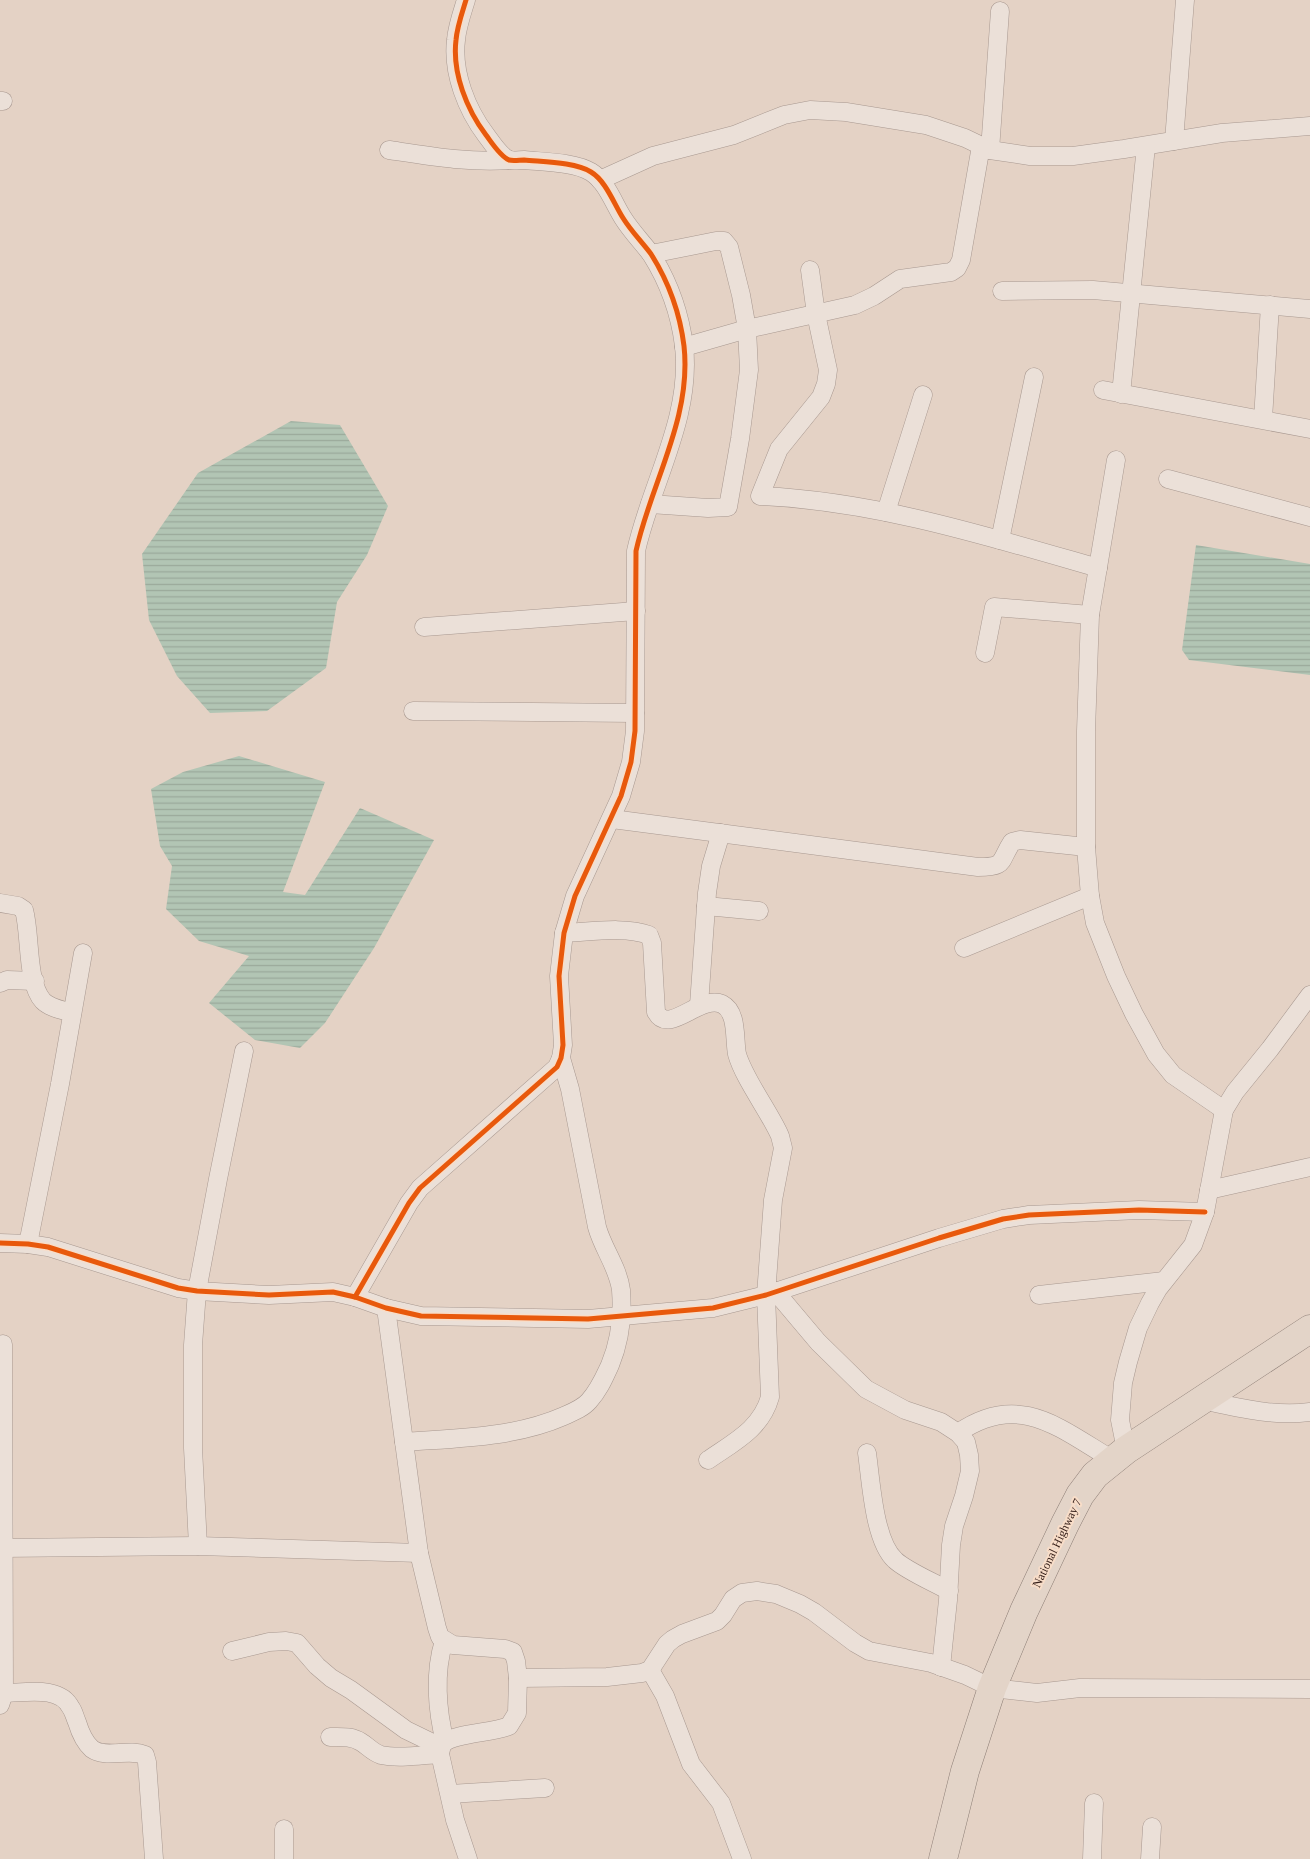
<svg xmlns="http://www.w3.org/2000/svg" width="1310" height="1859" viewBox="0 0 1310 1859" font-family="'Times New Roman',serif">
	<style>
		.water { fill: url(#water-rules) }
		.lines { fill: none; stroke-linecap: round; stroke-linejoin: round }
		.minor-casing { stroke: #a89890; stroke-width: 19 }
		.primary-casing { stroke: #8d7e76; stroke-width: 29 }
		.minor { stroke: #ebe0d8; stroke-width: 18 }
		.primary { stroke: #e3d4c8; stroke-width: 28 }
		.cycleway-casing { stroke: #f8ddc8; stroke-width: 8 }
		.cycleway { stroke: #e8590c; stroke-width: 5 }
		.labels { text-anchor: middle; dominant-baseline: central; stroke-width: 4; stroke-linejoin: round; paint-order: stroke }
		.street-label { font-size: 12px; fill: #351f19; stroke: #f8ddc8 }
	</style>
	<defs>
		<pattern id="water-rules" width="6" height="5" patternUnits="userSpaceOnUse" patternTransform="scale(1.25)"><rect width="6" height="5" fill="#b2c5b4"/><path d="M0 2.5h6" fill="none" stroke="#9aa99a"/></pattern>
	</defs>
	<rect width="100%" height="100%" fill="#e4d2c5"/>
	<g class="water">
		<polygon points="291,421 340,425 388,506 367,555 337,602 326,668 267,711 210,713 177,676 149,620 142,554 198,473"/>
		<polygon points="1196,545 1310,564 1310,675 1189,660 1182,650"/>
		<polygon points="239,756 325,782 283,892 305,895 360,808 434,840 374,948 325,1023 300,1048 255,1040 209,1003 249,956 199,941 166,909 172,866 160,846 151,789 183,772"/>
	</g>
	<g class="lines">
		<defs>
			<g id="minor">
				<polyline points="0,101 3,101"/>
				<polyline points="1174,141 1185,0"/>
				<path d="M389 150C429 156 469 163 510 160"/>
				<polyline points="990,150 1000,11"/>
				<polyline points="600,180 653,156 734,135 784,115 810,110 846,112 926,125 965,138 990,150 1030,156 1073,156 1124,149 1222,133 1310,126"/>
				<path d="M810 270 816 314 828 370 826 384 821 397 779 449 760 496C875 501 987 536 1098 568"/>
				<polyline points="1002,291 1093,290 1310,309"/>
				<polyline points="684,347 747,329 855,305 874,296 900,279 951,272 957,268 961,260 981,146"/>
				<polyline points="1103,390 1310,429"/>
				<polyline points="1121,394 1146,146"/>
				<polyline points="1263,419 1270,305"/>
				<polyline points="1116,460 1090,615 1086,731 1086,847 1090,896 1095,923 1116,976 1134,1014 1156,1054 1173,1075 1224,1110"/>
				<polyline points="1168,479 1310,517"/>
				<polyline points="650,504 708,508 728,507 740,439 749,370 747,329 741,295 729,247 724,241 716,241 651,254"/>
				<polyline points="886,512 923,395"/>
				<polyline points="1000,540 1034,377"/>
				<polyline points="424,627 636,611"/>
				<polyline points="985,653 994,607 1090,615"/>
				<polyline points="413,711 635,713"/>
				<path d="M612 819 978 867C1006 867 999 862 1012 842L1020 840 1086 847"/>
				<path d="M0 903 18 906 24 910C31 935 26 982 43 1001 50 1008 63 1010 72 1013"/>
				<polyline points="706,906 759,911"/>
				<path d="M564 933C589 932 626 926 649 935L652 943 656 1012C669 1036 700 994 722 1004 738 1012 734 1039 737 1054 744 1079 769 1111 780 1136L783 1148 773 1200 766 1295 770 1397C761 1429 734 1442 708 1460"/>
				<polyline points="964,948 1090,896"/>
				<polyline points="0,983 7,980 35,981"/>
				<polyline points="699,1005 707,893 711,866 721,833"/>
				<polyline points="1209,1190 1310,1167"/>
				<polyline points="0,1243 28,1244 48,1247 178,1288 197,1291 269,1295 333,1292 355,1297 386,1308 421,1316 588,1319 713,1308 766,1295 939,1238 1003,1219 1029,1215 1139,1210 1205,1212"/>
				<polyline points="28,1244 60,1084 83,953"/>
				<polyline points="775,1291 818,1342 866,1389 905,1410 941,1422 958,1433 966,1442 969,1455 970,1471 964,1496 954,1526 951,1545 948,1600 941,1667"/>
				<polyline points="1039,1295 1164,1281"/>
				<path d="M355 1297 409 1203 420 1188 557 1067 561 1058 563 1045 559 976 564 933 575 896 621 796 631 762 635 731 636 551C651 483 692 418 684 346 680 314 668 281 651 254 642 242 631 231 623 218 614 204 606 181 591 172 575 162 543 162 524 160 520 160 513 161 509 160 500 156 492 143 486 135 467 110 452 73 456 40 457 27 462 13 466 0"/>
				<path d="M386 1308 419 1553 437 1628 440 1637 453 1645 505 1649 513 1652 516 1661 518 1678 517 1713 509 1726C493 1733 455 1733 444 1743 441 1746 441 1750 440 1754L455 1820 468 1859"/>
				<path d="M1201 1400C1237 1407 1273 1417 1310 1412"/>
				<path d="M958 1433C1019 1391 1059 1428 1113 1460"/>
				<path d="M404 1442C457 1438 514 1438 564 1416 573 1412 583 1408 589 1401 599 1390 604 1378 610 1365 620 1341 623 1316 621 1290 618 1267 603 1249 597 1227L570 1089 561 1058"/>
				<polyline points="1126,1450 1120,1420 1123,1383 1128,1362 1138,1328 1150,1303 1158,1289 1193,1245 1205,1212 1224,1110 1235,1092 1270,1049 1310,995"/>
				<path d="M867 1453C871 1481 874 1541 895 1560 905 1570 935 1583 949 1591"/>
				<polyline points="198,1546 193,1448 193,1345 197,1291 218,1179 244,1051"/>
				<polyline points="0,1548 198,1546 419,1553"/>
				<path d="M444 1641C434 1672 437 1711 445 1742"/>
				<polyline points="232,1651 269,1642 286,1641 297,1643 317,1666 331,1678 351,1690 406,1730 441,1747"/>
				<polyline points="650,1670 665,1696 691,1764 721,1803 742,1859"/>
				<polyline points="518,1678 607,1677 642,1673 650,1670 667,1644 673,1639 682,1634 717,1621 723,1615 733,1599 742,1593 757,1591 776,1594 800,1604 814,1612 855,1643 869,1651 931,1663 965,1675 992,1688 1037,1693 1080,1688 1310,1689"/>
				<path d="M4 1693C25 1693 60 1685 71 1708 74 1712 75 1718 77 1722 80 1732 84 1742 92 1749 106 1759 129 1748 145 1755L147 1762 154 1859"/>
				<polyline points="0,1705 4,1693 3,1344"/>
				<path d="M330 1737C341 1737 352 1736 361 1742 368 1746 372 1752 381 1755 399 1759 422 1755 440 1754"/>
				<polyline points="450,1794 545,1788"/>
				<polyline points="284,1829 284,1859"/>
				<polyline points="1092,1859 1094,1803"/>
				<polyline points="1150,1859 1152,1827"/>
			</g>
			<polyline id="primary" points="943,1859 965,1771 992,1688 1024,1611 1065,1524 1080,1495 1095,1475 1126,1450 1310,1329"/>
		</defs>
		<use href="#minor" class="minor-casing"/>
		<use href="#primary" class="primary-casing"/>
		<use href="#minor" class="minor"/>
		<use href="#primary" class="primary"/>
		<defs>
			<g id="cycleway">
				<polyline points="0,1243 28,1244 48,1247 178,1288 197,1291 269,1295 333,1292 355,1297 386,1308 421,1316 588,1319 713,1308 766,1295 939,1238 1003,1219 1029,1215 1139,1210 1205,1212"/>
				<path d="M355 1297 409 1203 420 1188 557 1067 561 1058 563 1045 559 976 564 933 575 896 621 796 631 762 635 731 636 551C651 483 692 418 684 346 680 314 668 281 651 254 642 242 631 231 623 218 614 204 606 181 591 172 575 162 543 162 524 160 520 160 513 161 509 160 500 156 492 143 486 135 467 110 452 73 456 40 457 27 462 13 466 0"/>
			</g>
		</defs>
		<use href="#cycleway" class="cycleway-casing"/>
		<use href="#cycleway" class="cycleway"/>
	</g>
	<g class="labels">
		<g class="street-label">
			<text transform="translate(1057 1543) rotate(-64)">National Highway 7</text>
		</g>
	</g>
</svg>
